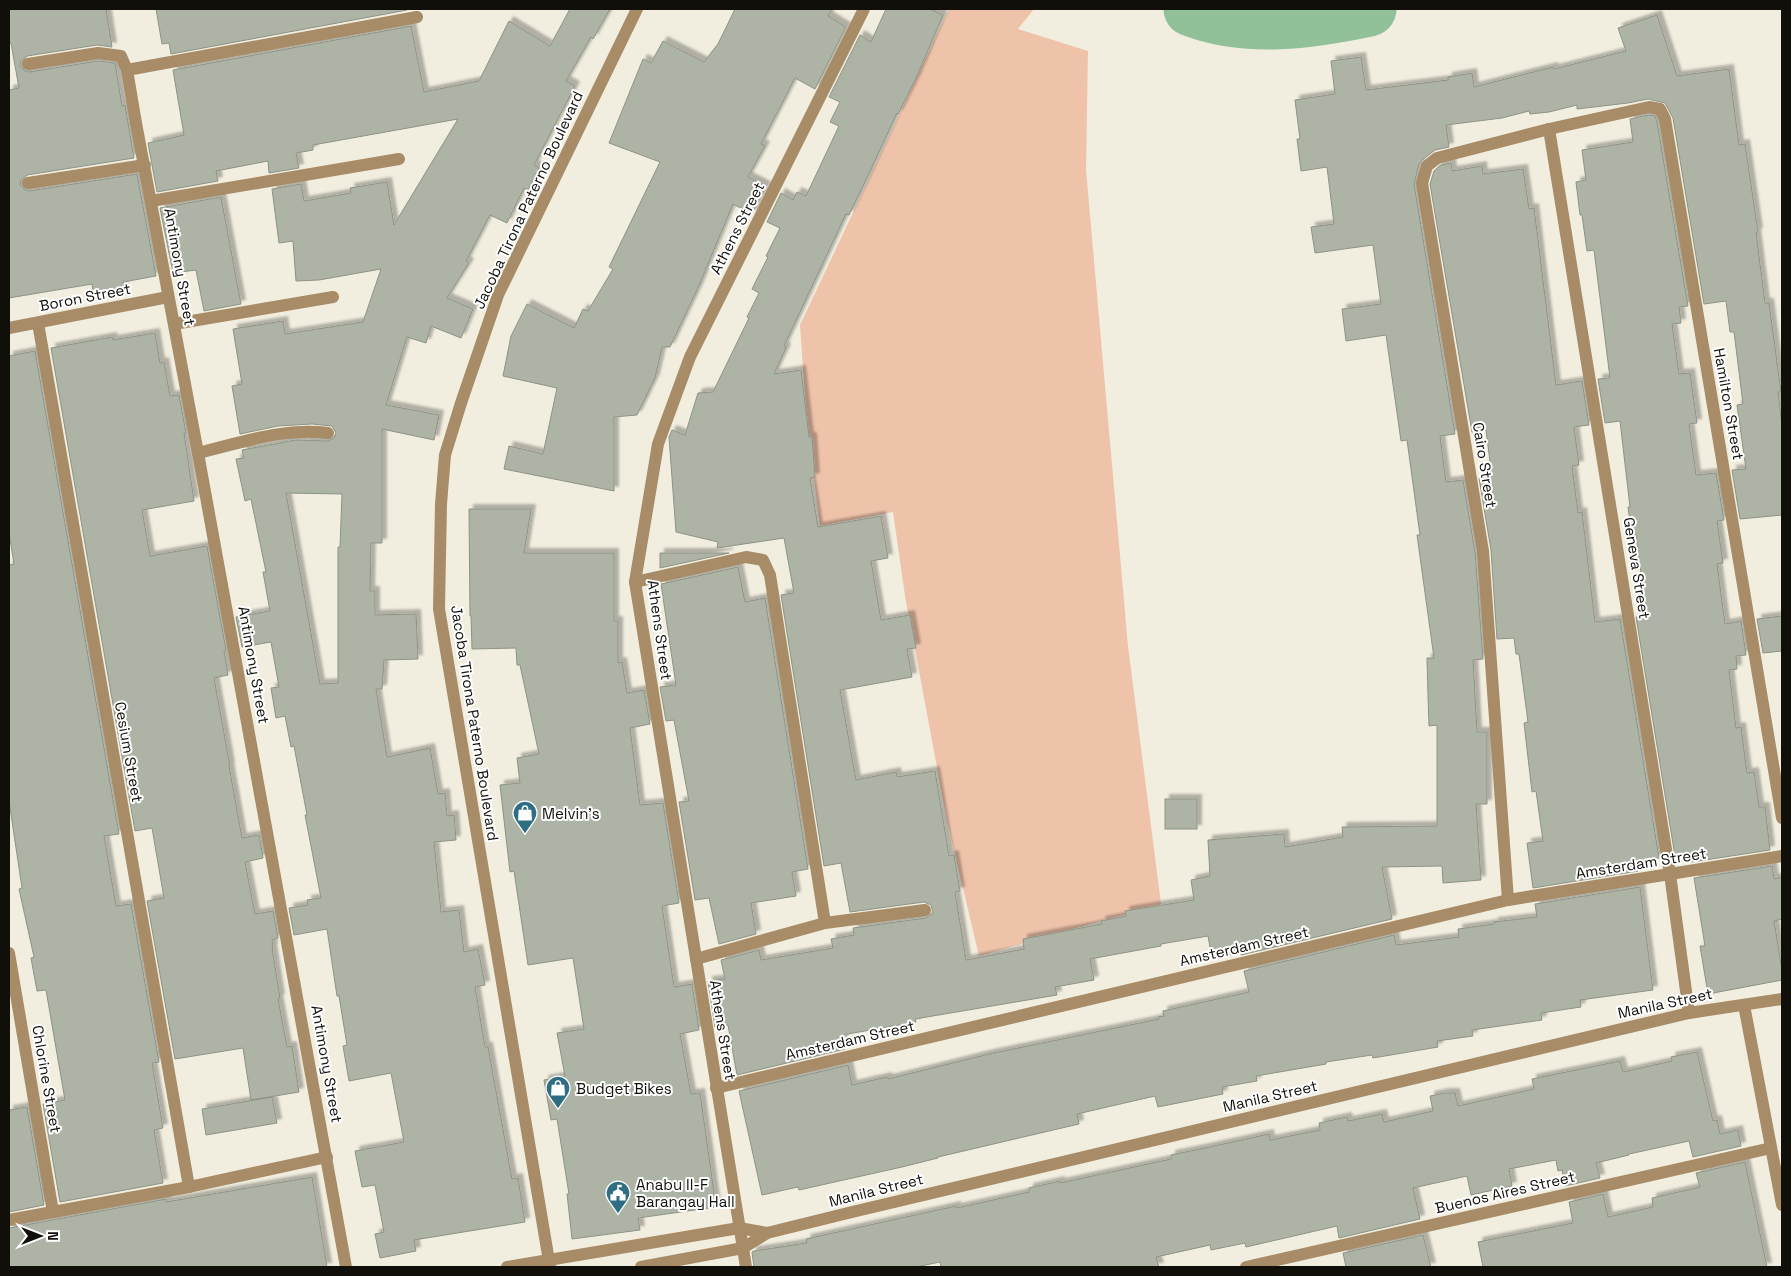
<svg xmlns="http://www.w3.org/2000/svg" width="1791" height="1276" viewBox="0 0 1791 1276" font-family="'Space Grotesk',sans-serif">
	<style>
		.green { fill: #efc3aa }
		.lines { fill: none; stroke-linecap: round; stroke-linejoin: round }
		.river { stroke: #91c099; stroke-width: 55 }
		.building { fill: #adb3a5; stroke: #8d9385; fill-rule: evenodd; filter: url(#shadow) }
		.minor { stroke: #a78c67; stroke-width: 12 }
		.tertiary { stroke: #a78c67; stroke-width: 12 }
		.labels { text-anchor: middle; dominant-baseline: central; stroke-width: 4; stroke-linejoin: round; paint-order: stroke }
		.street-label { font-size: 15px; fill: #100f0a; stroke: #fff }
		.poi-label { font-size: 15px; fill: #100f0a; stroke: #fff; text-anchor: start }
	</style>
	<defs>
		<filter id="shadow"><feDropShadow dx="4.5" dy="-4.5" stdDeviation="1" flood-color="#0004"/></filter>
	</defs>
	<rect width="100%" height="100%" fill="#f1eedf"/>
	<polygon class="green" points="949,9 1034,9 1018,29 1088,51 1086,170 1128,646 1161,904 979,956 947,821 905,596 893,512 820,526 806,412 800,325"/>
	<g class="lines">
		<path class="river" d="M1191 9C1247 31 1312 21 1369 9"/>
	</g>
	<g class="building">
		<polygon points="9,9 106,9 112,47 97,45 27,56 21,61 20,66 25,71 29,72 98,61 115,63 122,106 125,105 134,158 27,175 21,180 20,185 25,190 29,191 137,174 156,276 123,282 124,287 93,293 92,284 9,298 9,90 19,88 11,43 9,43"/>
		<polygon points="156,9 407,9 407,10 171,54 169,43 162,44"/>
		<path d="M570 9H610L593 39 591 37 566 81 575 86 534 165 539 168 528 190 524 188 507 223 490 215 466 261 469 263 447 298 473 309 461 338 431 326 426 343 407 337 386 405 439 415 434 440 382 429V543H371L370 591H375V615L416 614 418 659 384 660 382 689H376L387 757 430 748 438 794 445 793 447 816 454 815 456 840 434 842 441 912 459 910 464 952 478 949 485 985 475 987 485 1047H488L512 1179 518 1178 525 1222 414 1240 416 1251 380 1258 375 1234 384 1232 375 1185 362 1187 355 1151 404 1142 391 1073 349 1081 343 1046 347 1045 339 996H337L327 929 294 935 289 908 308 905 307 900 321 898 305 815H307L294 746 291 747 285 716 276 718 271 688 279 687 271 642 242 647 236 617 270 611 263 572H266L251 499 245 501 236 459 244 458 242 450 296 440 328 441 334 438 336 433 332 426 312 424 278 426 240 434 232 386 242 384 233 329 283 321 285 334 363 322 381 269 319 280 296 281 293 241 279 243 272 189 301 184 304 201 351 193 350 188 387 182 394 225 458 119 313 145V150L296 153 299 168 269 173 268 161 216 171 218 181 157 192 148 143 184 135 173 70 411 26 424 92 479 81 509 21 550 46ZM286 493 342 494 340 547H338V683L320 684Z"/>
		<polygon points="735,9 832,9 828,16 846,27 815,89 795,78 761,144 765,146 748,177 766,186 752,214 733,204 698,288 670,347 662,347 655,378 637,415 614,417 614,491 504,469 509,446 543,454 557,388 503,376 511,336 527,304 574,328 583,309 588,311 613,269 609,267 660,162 609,143 643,59 651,63 663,41 704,62 718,44"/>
		<polygon points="886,9 930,9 943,15 916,78 898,114 897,113 866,180 849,215 846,214 784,346 786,348 774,374 801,370 809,437 812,437 815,477 810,478 818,527 881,516 888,558 871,561 881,620 910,615 916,648 907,649 912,677 840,690 856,780 896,772 897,777 935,771 949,856 954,855 960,891 955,892 966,960 1024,949 1023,939 1102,924 1101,921 1126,916 1125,911 1194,900 1191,880 1210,876 1208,840 1284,834 1285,847 1343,837 1342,827 1437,826 1437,725 1429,726 1428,696 1427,658 1434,658 1417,535 1420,535 1407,440 1401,441 1386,335 1346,341 1342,309 1381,304 1373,245 1315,253 1311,227 1334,224 1327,167 1301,171 1297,139 1300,139 1295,100 1335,94 1331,61 1361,57 1366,90 1448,80 1448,77 1472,73 1474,87 1553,67 1554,69 1626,51 1618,28 1657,15 1677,76 1729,69 1739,145 1745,144 1758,232 1756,233 1765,303 1769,303 1781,392 1778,392 1782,426 1782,515 1740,519 1732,470 1746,469 1737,405 1743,404 1734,332 1730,332 1726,301 1704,304 1673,118 1665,103 1648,99 1628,103 1577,109 1577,105 1549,112 1530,114 1529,111 1502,118 1446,125 1449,147 1435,150 1422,160 1419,164 1414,184 1455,434 1440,436 1446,482 1463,480 1475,552 1483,659 1473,660 1477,732 1487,732 1487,804 1476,804 1481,880 1443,883 1442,866 1382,867 1392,919 1241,955 1241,953 1212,958 1208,936 1161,944 1161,946 1090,959 1094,980 1055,987 1057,995 915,1019 916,1022 842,1035 845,1049 737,1075 728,1025 715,1027 708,981 725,979 721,960 759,950 761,960 833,948 831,939 854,935 853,928 926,918 933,913 931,905 924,902 850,912 841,863 824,866 781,595 794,593 784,538 717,548 718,542 676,532 669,437 672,430 685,435 698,393 713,392 749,318 747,317 759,293 752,289 768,257 766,256 780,228 767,222 781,193 793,200 797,192 806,196 839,126 830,122 840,102 829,97 860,35 871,42"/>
		<polygon points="1649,115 1655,116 1657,122 1688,306 1679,307 1681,323 1672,324 1679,374 1690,373 1697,423 1689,424 1696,475 1716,473 1724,520 1717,521 1723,563 1717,564 1725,624 1741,621 1746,655 1736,656 1737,669 1729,670 1736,728 1741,727 1747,773 1754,772 1759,807 1765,807 1770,850 1692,862 1690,854 1675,856 1636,617 1642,616 1639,589 1643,589 1636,535 1632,536 1628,507 1630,507 1620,421 1605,423 1598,379 1610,378 1594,250 1587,251 1582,215 1580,215 1576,182 1586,180 1582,150 1633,142 1630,119"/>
		<polygon points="1451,163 1452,171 1482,166 1483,174 1523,169 1529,209 1534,208 1556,385 1582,381 1589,425 1574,427 1579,465 1572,466 1578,513 1582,512 1595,622 1620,619 1659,858 1645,860 1646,866 1638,867 1638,871 1533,888 1527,843 1543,841 1536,791 1532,792 1524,723 1528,722 1519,654 1516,654 1514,638 1497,639 1491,550 1479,478 1492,477 1486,430 1472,432 1430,184 1434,171 1441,165"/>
		<polygon points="221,197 241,304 204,311 196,270 173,273 160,208"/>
		<polygon points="155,333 160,363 164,362 170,396 179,395 186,433 184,433 194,501 142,510 150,556 207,546 226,650 224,651 228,675 214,678 230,766 229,766 242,838 259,835 263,858 245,862 255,914 273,911 278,938 272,940 273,948 272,948 280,998 278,999 287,1047 292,1046 299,1092 251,1100 243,1048 175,1059 147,901 164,898 152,828 135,831 51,348 112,337 113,340"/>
		<polygon points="35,351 119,834 104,836 116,906 131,904 159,1062 152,1063 163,1128 154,1130 163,1183 60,1202 43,1104 65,1100 46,990 37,991 31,958 34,957 19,889 22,888 9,801 9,565 14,564 9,533 9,356"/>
		<polygon points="469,509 531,509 524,553 614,553 614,621 618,621 618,663 622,662 627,693 644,690 650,724 630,728 640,805 663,803 679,903 662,906 674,987 692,984 699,1030 680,1034 691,1094 700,1093 716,1207 638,1218 640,1230 572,1239 567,1194 569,1194 557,1119 551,1120 544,1080 565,1076 557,1033 584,1029 573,958 528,965 514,871 510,872 500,785 520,783 517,758 539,754 520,665 517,665 516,648 472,649 471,616 470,616"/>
		<polygon points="660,553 729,553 660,568"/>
		<polygon points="738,567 745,602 765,598 808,869 792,872 796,896 751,903 756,934 719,944 709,898 695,900 679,802 689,801 674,720 666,721 660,687 676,685 661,584"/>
		<polygon points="1782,616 1782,651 1763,653 1757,619"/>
		<rect x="1165" y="799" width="32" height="30"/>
		<polygon points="1772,866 1774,879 1782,877 1782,919 1774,921 1782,970 1782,980 1708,994 1700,946 1705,946 1694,878"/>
		<polygon points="1640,887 1653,990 1580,1000 1581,1007 1541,1013 1542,1020 1472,1030 1473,1036 1437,1041 1438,1047 1373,1058 1372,1055 1326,1062 1326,1064 1256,1076 1257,1081 1222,1087 1223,1094 1158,1107 1155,1096 1077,1114 1079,1124 938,1157 938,1158 902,1167 799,1190 798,1187 762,1195 739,1091 848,1065 852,1085 887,1077 888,1079 989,1054 1159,1019 1158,1017 1164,1016 1163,1011 1249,992 1244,971 1394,935 1396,945 1459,937 1458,929 1494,924 1494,922 1537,917 1535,904"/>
		<polygon points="1697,1052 1713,1121 1717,1120 1720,1134 1738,1130 1741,1146 1693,1157 1689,1141 1629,1154 1629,1155 1596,1163 1600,1178 1565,1186 1562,1170 1558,1171 1556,1160 1509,1169 1512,1186 1471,1195 1467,1176 1413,1188 1420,1219 1339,1238 1337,1226 1246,1247 1245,1243 1211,1250 1210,1245 1156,1257 1159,1267 941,1267 940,1262 916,1267 754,1267 752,1252 754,1251 807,1243 806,1239 956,1206 957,1208 1029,1192 1029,1188 1060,1181 1060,1183 1171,1159 1171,1155 1205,1148 1269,1134 1270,1140 1320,1130 1319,1123 1347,1117 1348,1121 1382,1114 1384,1122 1433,1111 1430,1096 1445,1093 1455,1093 1458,1106 1534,1089 1532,1079 1620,1061 1623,1072 1672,1061 1671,1057"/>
		<polygon points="272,1097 277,1123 206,1135 202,1109"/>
		<polygon points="27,1107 44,1205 9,1212 9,1110"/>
		<polygon points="1745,1162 1767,1267 1483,1267 1478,1242 1573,1223 1569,1202 1603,1194 1608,1217 1653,1207 1652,1198 1700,1187 1696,1173"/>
		<polygon points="312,1177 327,1267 9,1267 9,1228 166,1199 166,1202"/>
		<polygon points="1423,1235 1431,1267 1346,1267 1343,1253"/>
	</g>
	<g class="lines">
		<g class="minor">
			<polyline points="28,64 98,53 121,56 127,70 136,123 198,453 346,1267"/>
			<polyline points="127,70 417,17"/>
			<polyline points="1549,129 1670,874 1689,1013"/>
			<polyline points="28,183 145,165"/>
			<polyline points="151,201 399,159"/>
			<polyline points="38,323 189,1187"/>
			<polyline points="174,324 333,297"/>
			<polyline points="9,328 168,297"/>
			<path d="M198 453C240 443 285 427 328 433"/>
			<polyline points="635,582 746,557 763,560 770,575 825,923 696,959"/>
			<polyline points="1508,900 1483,551 1422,183 1427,166 1437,158 1549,129 1649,107 1660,109 1665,119 1782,818"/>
			<polyline points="825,923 925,910"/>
			<polyline points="9,953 53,1212"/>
			<polyline points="1744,1005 1782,1205"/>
			<polyline points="716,1088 1508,900 1782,856"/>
			<polyline points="9,1220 189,1187 327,1157"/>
			<polyline points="507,1267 739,1228 767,1233"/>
			<polyline points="641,1267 743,1248 767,1233 848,1213 1689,1013 1782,999"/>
			<polyline points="746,1267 635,582 658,444 690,357 864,9"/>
			<polyline points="1246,1267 1771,1148"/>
		</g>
		<polyline class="tertiary" points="550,1267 439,609 441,504 445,455 461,403 498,295 637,9"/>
	</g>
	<defs>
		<symbol id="shop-pin" viewBox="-11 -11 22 30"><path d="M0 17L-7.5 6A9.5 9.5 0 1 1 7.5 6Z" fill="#2e6d82" stroke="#fff"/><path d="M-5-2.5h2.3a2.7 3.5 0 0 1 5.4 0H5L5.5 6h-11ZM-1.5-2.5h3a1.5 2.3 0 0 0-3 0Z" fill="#fff"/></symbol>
		<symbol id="civic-pin" viewBox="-11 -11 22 30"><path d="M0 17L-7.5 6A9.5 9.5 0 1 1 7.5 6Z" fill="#2e6d82" stroke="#fff"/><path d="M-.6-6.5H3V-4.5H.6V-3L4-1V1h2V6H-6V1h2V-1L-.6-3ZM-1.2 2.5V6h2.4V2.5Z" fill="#fff"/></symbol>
	</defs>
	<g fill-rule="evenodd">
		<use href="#shop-pin" x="511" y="799" width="28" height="38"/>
		<use href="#shop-pin" x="544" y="1074" width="28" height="38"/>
		<use href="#civic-pin" x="604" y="1179" width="28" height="38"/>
	</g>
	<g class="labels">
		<g class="street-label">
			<text transform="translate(528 200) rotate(-65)">Jacoba Tirona Paterno Boulevard</text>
			<text transform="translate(737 228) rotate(-63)">Athens Street</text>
			<text transform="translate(180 267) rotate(80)">Antimony Street</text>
			<text transform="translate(85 297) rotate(-11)">Boron Street</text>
			<text transform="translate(1729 404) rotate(80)">Hamilton Street</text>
			<text transform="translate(1485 465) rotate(81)">Cairo Street</text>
			<text transform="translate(1637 568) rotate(81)">Geneva Street</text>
			<text transform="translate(660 630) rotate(82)">Athens Street</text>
			<text transform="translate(254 665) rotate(80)">Antimony Street</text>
			<text transform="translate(475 723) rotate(81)">Jacoba Tirona Paterno Boulevard</text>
			<text transform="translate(129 752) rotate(80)">Cesium Street</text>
			<text transform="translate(1641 863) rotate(-9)">Amsterdam Street</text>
			<text transform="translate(1244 946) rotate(-13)">Amsterdam Street</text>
			<text transform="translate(1665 1003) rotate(-12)">Manila Street</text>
			<text transform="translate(723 1030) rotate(81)">Athens Street</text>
			<text transform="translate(850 1040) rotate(-13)">Amsterdam Street</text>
			<text transform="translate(327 1064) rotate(80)">Antimony Street</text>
			<text transform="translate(47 1079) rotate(80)">Chlorine Street</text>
			<text transform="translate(1270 1096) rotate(-13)">Manila Street</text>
			<text transform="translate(876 1190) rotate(-14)">Manila Street</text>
			<text transform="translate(1505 1192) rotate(-13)">Buenos Aires Street</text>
		</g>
		<g class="poi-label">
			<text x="542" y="813">Melvin's</text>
			<text x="576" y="1088">Budget Bikes</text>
			<text x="636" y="1184">Anabu II-F<tspan x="636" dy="17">Barangay Hall</tspan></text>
		</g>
	</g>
	<rect width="1791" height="1276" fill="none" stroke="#100f0a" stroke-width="20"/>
	<g transform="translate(40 1236) rotate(90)" stroke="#ffffff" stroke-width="4" paint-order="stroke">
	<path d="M0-4L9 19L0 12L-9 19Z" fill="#100f0a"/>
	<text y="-8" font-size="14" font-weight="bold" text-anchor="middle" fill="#100f0a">N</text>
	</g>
</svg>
